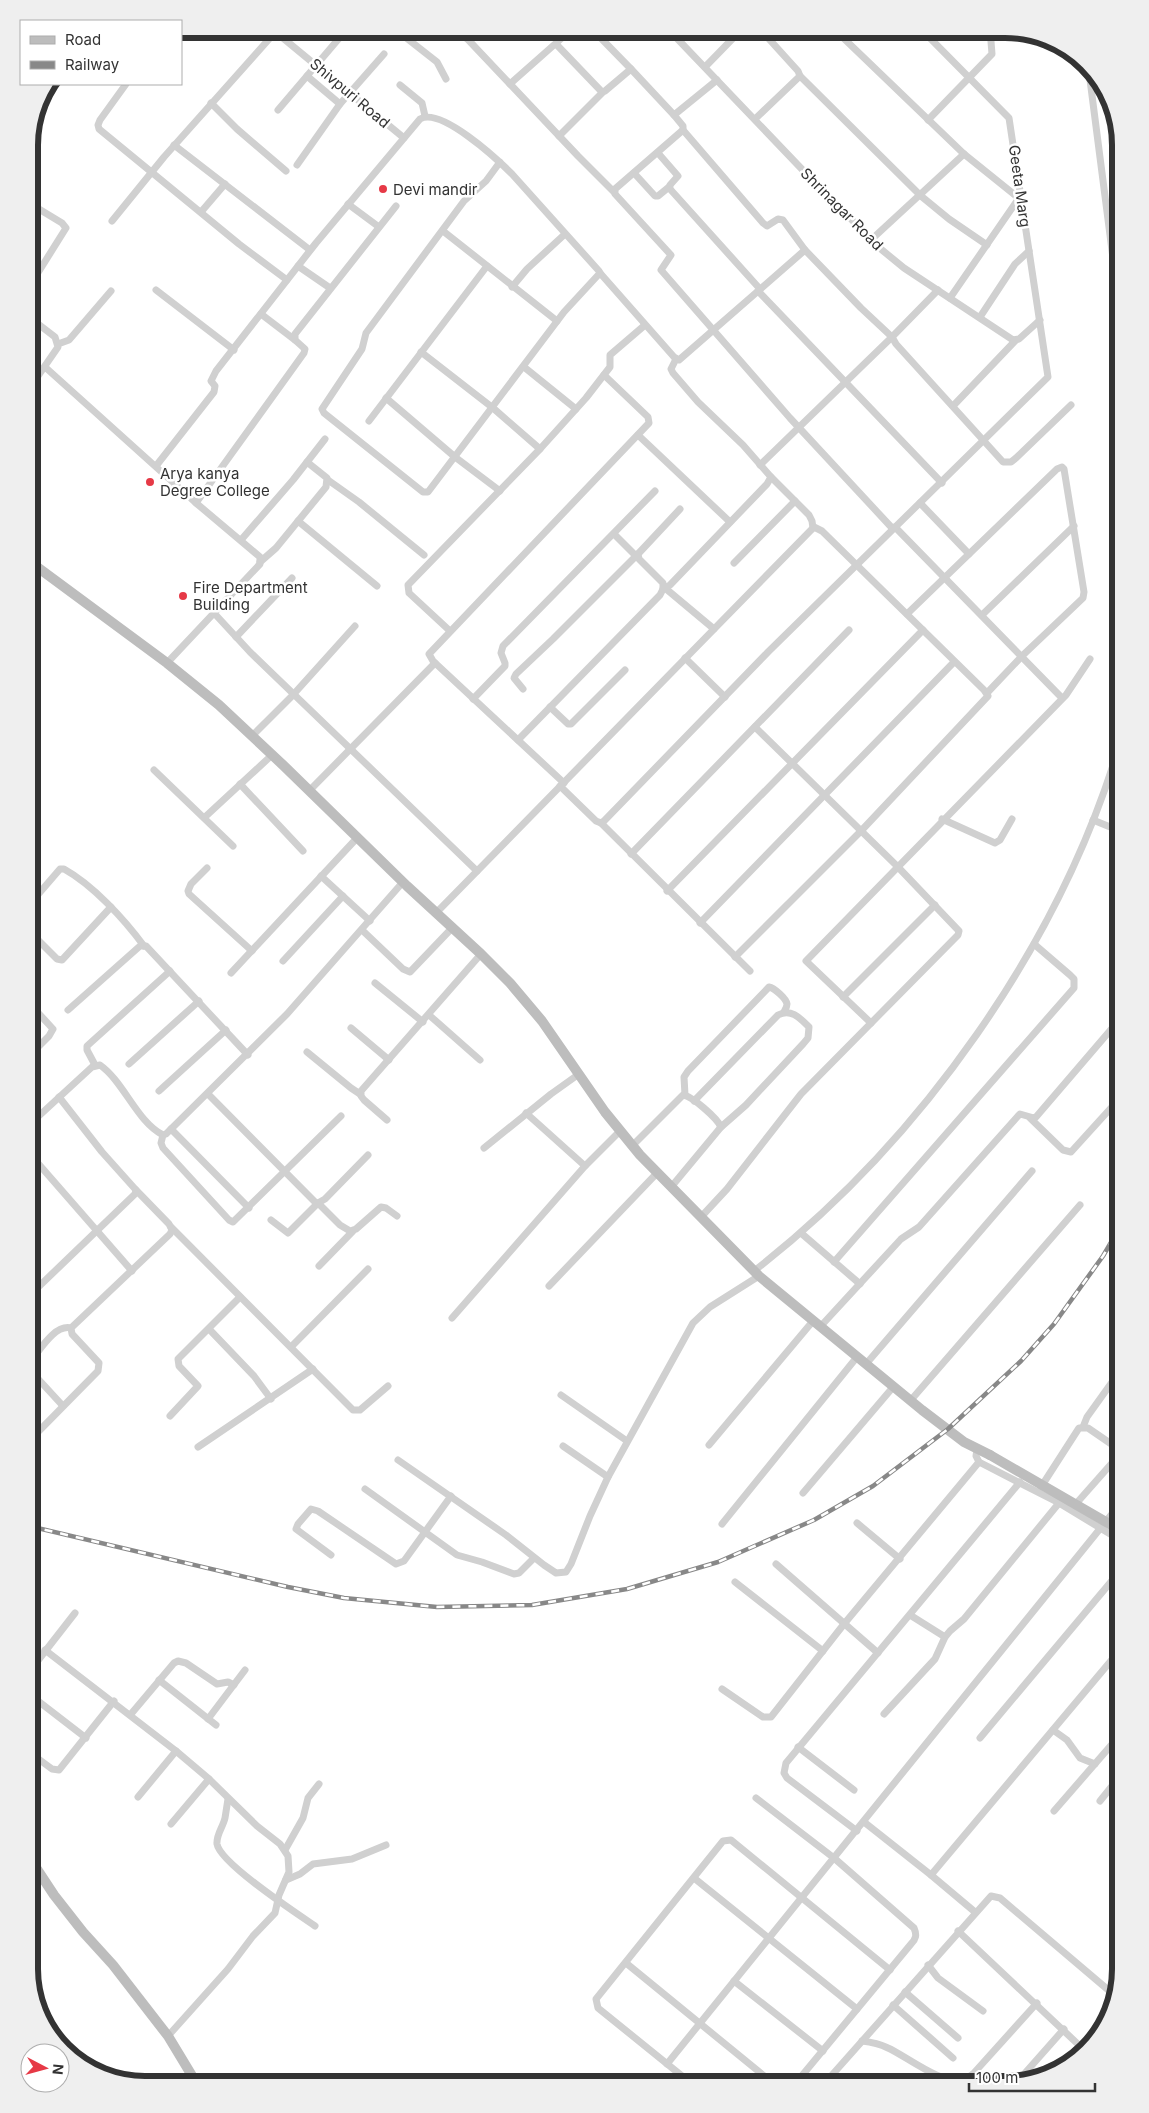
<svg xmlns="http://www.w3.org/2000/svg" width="1149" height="2113" viewBox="0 0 1149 2113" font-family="Inter,sans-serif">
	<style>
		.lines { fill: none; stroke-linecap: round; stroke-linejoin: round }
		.street { stroke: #d0d0d0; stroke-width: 7 }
		.secondary { stroke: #bdbdbd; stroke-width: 10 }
		.rail-casing { stroke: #888; stroke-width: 4.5 }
		.rail { stroke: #fff; stroke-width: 2.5; stroke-dasharray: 8; stroke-linecap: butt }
		.secondary-bridge { stroke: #bdbdbd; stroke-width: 10 }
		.poi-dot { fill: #e63946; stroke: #fff; stroke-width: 2 }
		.labels { text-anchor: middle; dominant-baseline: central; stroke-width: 5; stroke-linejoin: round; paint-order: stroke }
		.street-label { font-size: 15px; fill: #333; stroke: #fff }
		.poi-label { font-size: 15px; fill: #333; stroke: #fff; text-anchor: start }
		.rim { fill: none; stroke: #333; stroke-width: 6 }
	</style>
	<rect width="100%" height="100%" fill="#fff"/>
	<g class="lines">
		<g class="street">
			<polyline points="272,29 404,138"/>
			<polyline points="395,29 437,62 446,79"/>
			<polyline points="458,29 510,84"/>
			<polyline points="572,29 510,84 578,156 614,192"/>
			<polyline points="592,29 631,69"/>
			<polyline points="668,29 818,186 882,250 904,268 1013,340 1019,339 1040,320"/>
			<polyline points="834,29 964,154 1021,200"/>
			<polyline points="766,36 774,29"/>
			<polyline points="466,38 477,29"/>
			<polyline points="556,44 602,92 605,91 631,69 674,115 717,80"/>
			<polyline points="705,67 742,29"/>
			<polyline points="1089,72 1114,266"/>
			<polyline points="307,76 340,104"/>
			<polyline points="800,76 921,196 949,219 987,245"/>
			<polyline points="126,84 100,120 98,125 99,129 239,244 287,280"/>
			<polyline points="400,85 422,103 425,116"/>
			<polyline points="211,103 237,129 286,171"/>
			<polyline points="278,110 347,29"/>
			<polyline points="674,115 683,126 683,130 615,189 615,194 671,255 661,270 790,418 893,529"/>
			<polyline points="755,119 800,76 798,71 760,29"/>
			<polyline points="928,120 992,54 990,29"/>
			<polyline points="683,130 763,223 767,226 778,219 783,220 805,250"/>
			<polyline points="559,136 603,92"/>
			<polyline points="174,145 310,250"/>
			<polyline points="658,153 678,176 670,185 670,189 760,289"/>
			<polyline points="297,165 340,104 384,54"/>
			<polyline points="634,173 655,196 658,196 669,187"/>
			<polyline points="348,204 379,227"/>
			<polyline points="201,212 225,184"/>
			<polyline points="112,221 164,157 278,29"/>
			<polyline points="443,231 557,321"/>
			<polyline points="872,239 964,154"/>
			<polyline points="298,266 330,288"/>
			<polyline points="600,273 674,357 679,360 805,250 861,308 892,337 760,465"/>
			<polyline points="29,287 66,228 62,223 29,203"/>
			<polyline points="512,287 527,269 565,234"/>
			<polyline points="156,290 234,350"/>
			<polyline points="938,290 892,337 896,344 1003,462 1011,462 1016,458 1071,405"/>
			<polyline points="758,291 942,483"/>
			<polyline points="950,298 1019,198"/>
			<polyline points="261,314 295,340"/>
			<polyline points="980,317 1015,264 1029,251"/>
			<polyline points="58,344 69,340 111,291"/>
			<polyline points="421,352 493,408 540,449"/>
			<polyline points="45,367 196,503 260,557 260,564 167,663"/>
			<polyline points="524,367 576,409"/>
			<polyline points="29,389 58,347 55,337 29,317"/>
			<polyline points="386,398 455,457 500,491"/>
			<polyline points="953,406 1016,340"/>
			<polyline points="369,421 487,266"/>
			<polyline points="638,435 730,522"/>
			<path d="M156 466 214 392 215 386 211 381 216 371 316 243 420 119C441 107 497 159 512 174L599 271 600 273 564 312 428 492H423L324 413 322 409 362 349 366 333 464 201 486 181 500 162"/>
			<polyline points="771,477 809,515 812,521 813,528"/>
			<polyline points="328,480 359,502 424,555"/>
			<polyline points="196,503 304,353 305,349 295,340 295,334 396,206"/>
			<polyline points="920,503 969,554"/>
			<polyline points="298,521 377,586"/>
			<polyline points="895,527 1062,698"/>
			<polyline points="614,534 636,556"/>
			<polyline points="241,540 293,480 325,439"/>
			<polyline points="260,562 276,548 326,487 327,478 307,462"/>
			<polyline points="734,563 795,501"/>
			<polyline points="665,588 714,629"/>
			<polyline points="663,589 670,585 767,484 771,477 743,445 698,402 673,373 671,369 676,359"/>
			<polyline points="214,613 250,652 477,871"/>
			<polyline points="907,614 1057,469 1062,467 1064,469 1084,592 1083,598 1022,656 987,693"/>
			<polyline points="982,615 1074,526"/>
			<polyline points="450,631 409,593 408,585 540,449 586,398 610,367 610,355 645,325"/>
			<polyline points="236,637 292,578"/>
			<polyline points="685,658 725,697"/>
			<polyline points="523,689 514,678 516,674 553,639 638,554"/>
			<polyline points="473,699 505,666 505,663 501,653 503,646 655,491"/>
			<polyline points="550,707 568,724 571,724 625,670"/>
			<polyline points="252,736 292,696 355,626"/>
			<polyline points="518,740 660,595 663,589 663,583 639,559 638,554 680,509"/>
			<polyline points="154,770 233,846"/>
			<polyline points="564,783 433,661 429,654 649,423 648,417 604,375"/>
			<polyline points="240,784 303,851"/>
			<polyline points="560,786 596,821 601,823 604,821 768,652 1048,377 1009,118 921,29"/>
			<polyline points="310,790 435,663"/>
			<polyline points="205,817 272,755"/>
			<polyline points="942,819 995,843 1000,840 1012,819"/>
			<polyline points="1093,820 1120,831"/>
			<polyline points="601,823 750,971"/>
			<polyline points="631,854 849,630"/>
			<polyline points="207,868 191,884 188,891 189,894 252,951"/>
			<polyline points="321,876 370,921"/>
			<polyline points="667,891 923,630"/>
			<path d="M29 905 60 869H64C93 885 124 919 144 946"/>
			<polyline points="437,912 814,527 822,531 984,690 988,696 861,831 735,957"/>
			<polyline points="700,923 954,662"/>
			<polyline points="362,930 403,969 410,972 453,927"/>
			<polyline points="29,931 57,959 62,960 111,907"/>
			<polyline points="283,961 343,896"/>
			<polyline points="231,973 357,838"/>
			<polyline points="375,983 423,1022"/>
			<polyline points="843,997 935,905"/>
			<polyline points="68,1010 140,946 146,946 248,1055"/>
			<polyline points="429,1015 480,1060"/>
			<polyline points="871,1023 806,961 1066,695 1090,659"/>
			<polyline points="351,1028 389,1060"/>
			<polyline points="307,1052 351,1088 360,1094"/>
			<polyline points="29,1056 49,1036 53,1029 29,1003"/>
			<polyline points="129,1064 199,1001"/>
			<polyline points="95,1065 87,1050 87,1046 170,971"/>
			<polyline points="159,1091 226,1030"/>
			<polyline points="208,1094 315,1202 318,1203 325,1199 368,1155"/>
			<path d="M685 1095 684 1077 688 1071 769 987C774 988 786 998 787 1004 787 1007 785 1010 784 1012"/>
			<polyline points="526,1113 585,1166"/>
			<polyline points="1030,1118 1063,1150 1071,1152 1120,1098"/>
			<polyline points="387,1120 364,1100 361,1096 361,1091 481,954"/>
			<path d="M29 1125 92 1067 100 1065C124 1082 137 1122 163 1135L166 1134 287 1014 403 882"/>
			<polyline points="171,1129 249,1208"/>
			<polyline points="163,1135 161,1143 163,1148 229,1220 233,1222 341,1116"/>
			<path d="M632 1146 683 1095C692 1096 717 1118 721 1127"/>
			<polyline points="484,1148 551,1094 579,1074"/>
			<polyline points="29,1153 132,1271"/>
			<path d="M672 1186 721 1127 746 1105 803 1044 808 1038 809 1027C800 1018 791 1008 778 1015L694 1101"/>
			<polyline points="701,1217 727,1189 801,1094 958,935 959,931 897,866 755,727"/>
			<polyline points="271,1220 288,1233 318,1203 340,1225 350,1231 356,1229 381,1207 386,1208 397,1216"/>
			<polyline points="171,1227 353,1410 360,1410 388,1386"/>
			<polyline points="801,1233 860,1284"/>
			<polyline points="834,1262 1074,988 1074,979 1070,975 1034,944"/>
			<polyline points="319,1266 353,1231"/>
			<path d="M754 1271C920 1142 1060 945 1120 743"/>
			<polyline points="549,1286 657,1173"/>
			<polyline points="29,1296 135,1194 136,1190 102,1152 59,1097"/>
			<polyline points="452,1318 585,1166 620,1131"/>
			<polyline points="820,1327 901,1239 919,1227 1018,1116 1020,1114 1034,1118 1036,1117 1120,1019"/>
			<polyline points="209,1329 254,1376 271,1399"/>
			<polyline points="291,1347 368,1269"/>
			<path d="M29 1363C39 1352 54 1324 71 1328"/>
			<polyline points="866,1364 1032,1171"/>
			<polyline points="29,1369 63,1406"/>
			<polyline points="561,1395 627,1441"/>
			<polyline points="911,1400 1080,1205"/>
			<polyline points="170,1416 198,1386 179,1366 178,1359 240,1297"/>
			<polyline points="1083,1427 1087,1417 1120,1371"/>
			<polyline points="35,1435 98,1371 99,1363 72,1334 71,1328 170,1234 172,1230 169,1224 136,1190"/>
			<polyline points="709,1445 813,1321"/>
			<polyline points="563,1446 608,1477"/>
			<polyline points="198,1447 313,1369"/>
			<polyline points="977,1449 976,1456 979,1462 1059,1503 1120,1540"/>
			<polyline points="398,1460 506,1535 544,1565 556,1573 566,1572 571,1564 590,1516 608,1477 693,1323 710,1307 759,1276"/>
			<polyline points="1041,1487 1079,1428 1088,1428 1120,1450"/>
			<polyline points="365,1489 457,1555 482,1562 514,1574 519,1573 534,1558"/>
			<polyline points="803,1493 894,1386"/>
			<polyline points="1074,1506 1120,1454"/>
			<polyline points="857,1523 900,1559"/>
			<polyline points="722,1524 857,1357"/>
			<polyline points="331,1555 296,1529 298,1524 311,1509 318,1511 396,1564 404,1561 451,1496"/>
			<polyline points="776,1564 878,1653"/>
			<polyline points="735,1582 823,1651"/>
			<polyline points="910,1615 945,1637"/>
			<polyline points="45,1650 176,1751 209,1779 257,1826 280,1844 288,1856 289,1872 279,1895 275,1913 253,1936 228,1969 168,2036"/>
			<polyline points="29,1672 75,1613"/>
			<polyline points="159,1680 216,1725"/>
			<polyline points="722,1689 763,1717 771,1717 844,1624 979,1462"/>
			<polyline points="29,1694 86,1738"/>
			<polyline points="131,1714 174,1663 178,1661 186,1663 217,1684 228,1682 234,1685"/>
			<polyline points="884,1714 935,1659 945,1637 950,1631 964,1619 1059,1503"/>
			<polyline points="208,1719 245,1670"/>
			<polyline points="1053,1730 1067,1740 1080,1758 1095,1764"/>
			<polyline points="980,1738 1120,1571"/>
			<polyline points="798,1747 854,1790"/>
			<polyline points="29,1752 52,1769 59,1770 114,1701"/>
			<polyline points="138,1797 176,1751"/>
			<path d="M756 1798 834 1858 914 1928C917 1935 916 1939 911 1944L795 2084"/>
			<path d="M228 1799C227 1805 226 1812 225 1818 223 1827 216 1835 217 1844 220 1863 296 1913 315 1926"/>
			<polyline points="1100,1801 1120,1776"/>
			<polyline points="1054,1811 1120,1735"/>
			<polyline points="864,1822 931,1875 975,1912"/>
			<polyline points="171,1824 209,1779"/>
			<polyline points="857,1831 787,1778 784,1773 786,1763 1020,1482"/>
			<polyline points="285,1850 303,1818 308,1798 319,1784"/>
			<polyline points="931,1875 1120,1650"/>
			<polyline points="694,1878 857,2009"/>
			<polyline points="286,1880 300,1874 313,1864 352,1859 386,1845"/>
			<polyline points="958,1931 1082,2048"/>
			<polyline points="626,1963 774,2084"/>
			<polyline points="928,1965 938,1978 983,2011"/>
			<polyline points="734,1981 823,2051"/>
			<polyline points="905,1992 958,2038"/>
			<polyline points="893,2005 953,2058"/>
			<path d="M862 2041C871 2042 880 2044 888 2048 906 2056 942 2085 962 2080 966 2079 970 2076 973 2074L1037 2003"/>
			<polyline points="667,2064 1120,1504"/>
			<polyline points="1018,2081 1064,2029"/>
			<polyline points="692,2084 598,2008 596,1999 723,1841 731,1840 890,1970"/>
			<polyline points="824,2084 991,1896 1000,1898 1113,1994"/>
		</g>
		<g class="secondary">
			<polyline points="29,561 167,663 219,705 284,766 407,886 481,954 510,983 542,1021 605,1112 640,1155 759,1276 922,1410 964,1442 990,1455"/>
			<polyline points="29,1857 54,1895 83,1932 113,1965 168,2036 197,2084"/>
		</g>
		<defs>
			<polyline id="rail" points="29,1526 288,1587 344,1598 437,1607 532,1605 627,1589 718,1562 814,1520 873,1486 948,1429 1021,1361 1054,1324 1103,1256 1120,1227"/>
		</defs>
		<use href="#rail" class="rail-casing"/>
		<use href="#rail" class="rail"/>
		<polyline class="secondary-bridge" points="990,1455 1120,1530"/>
	</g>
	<g class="poi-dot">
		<circle cx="383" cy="189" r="5"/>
		<circle cx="150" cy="482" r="5"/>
		<circle cx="183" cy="596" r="5"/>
	</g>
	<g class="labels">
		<g class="street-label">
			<text transform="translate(350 93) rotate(40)">Shivpuri Road</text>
			<text transform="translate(1020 186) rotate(82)">Geeta Marg</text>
			<text transform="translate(842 209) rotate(45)">Shrinagar Road</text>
		</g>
		<g class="poi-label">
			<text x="393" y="189">Devi mandir</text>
			<text x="160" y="473">Arya kanya<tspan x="160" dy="17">Degree College</tspan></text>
			<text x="193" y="587">Fire Department<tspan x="193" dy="17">Building</tspan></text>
		</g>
	</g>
	<path d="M0 0H1149V2113H0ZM145 38H1005A107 107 0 0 1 1112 145V1969A107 107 0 0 1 1005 2076H145A107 107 0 0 1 38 1969V145A107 107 0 0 1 145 38Z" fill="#efefef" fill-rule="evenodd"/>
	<path class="rim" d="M145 38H1005A107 107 0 0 1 1112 145V1969A107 107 0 0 1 1005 2076H145A107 107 0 0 1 38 1969V145A107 107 0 0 1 145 38Z"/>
	<rect x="20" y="20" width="162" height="65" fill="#ffffff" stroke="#adadad"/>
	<rect x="30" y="36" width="25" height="8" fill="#bdbdbd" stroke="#adadad"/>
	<text x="65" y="45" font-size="15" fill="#333333">Road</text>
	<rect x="30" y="61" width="25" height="8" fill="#888888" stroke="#adadad"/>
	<text x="65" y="70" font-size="15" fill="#333333">Railway</text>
	<g transform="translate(45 2068) rotate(96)"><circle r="24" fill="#ffffff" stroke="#adadad"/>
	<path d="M0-4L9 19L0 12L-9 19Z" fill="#e63946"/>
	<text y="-8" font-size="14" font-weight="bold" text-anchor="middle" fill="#333333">N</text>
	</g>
	<path d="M969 2083v8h126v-8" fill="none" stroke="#333333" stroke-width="2.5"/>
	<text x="976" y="2083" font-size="15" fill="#333333" stroke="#ffffff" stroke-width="4" paint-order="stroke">100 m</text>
</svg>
